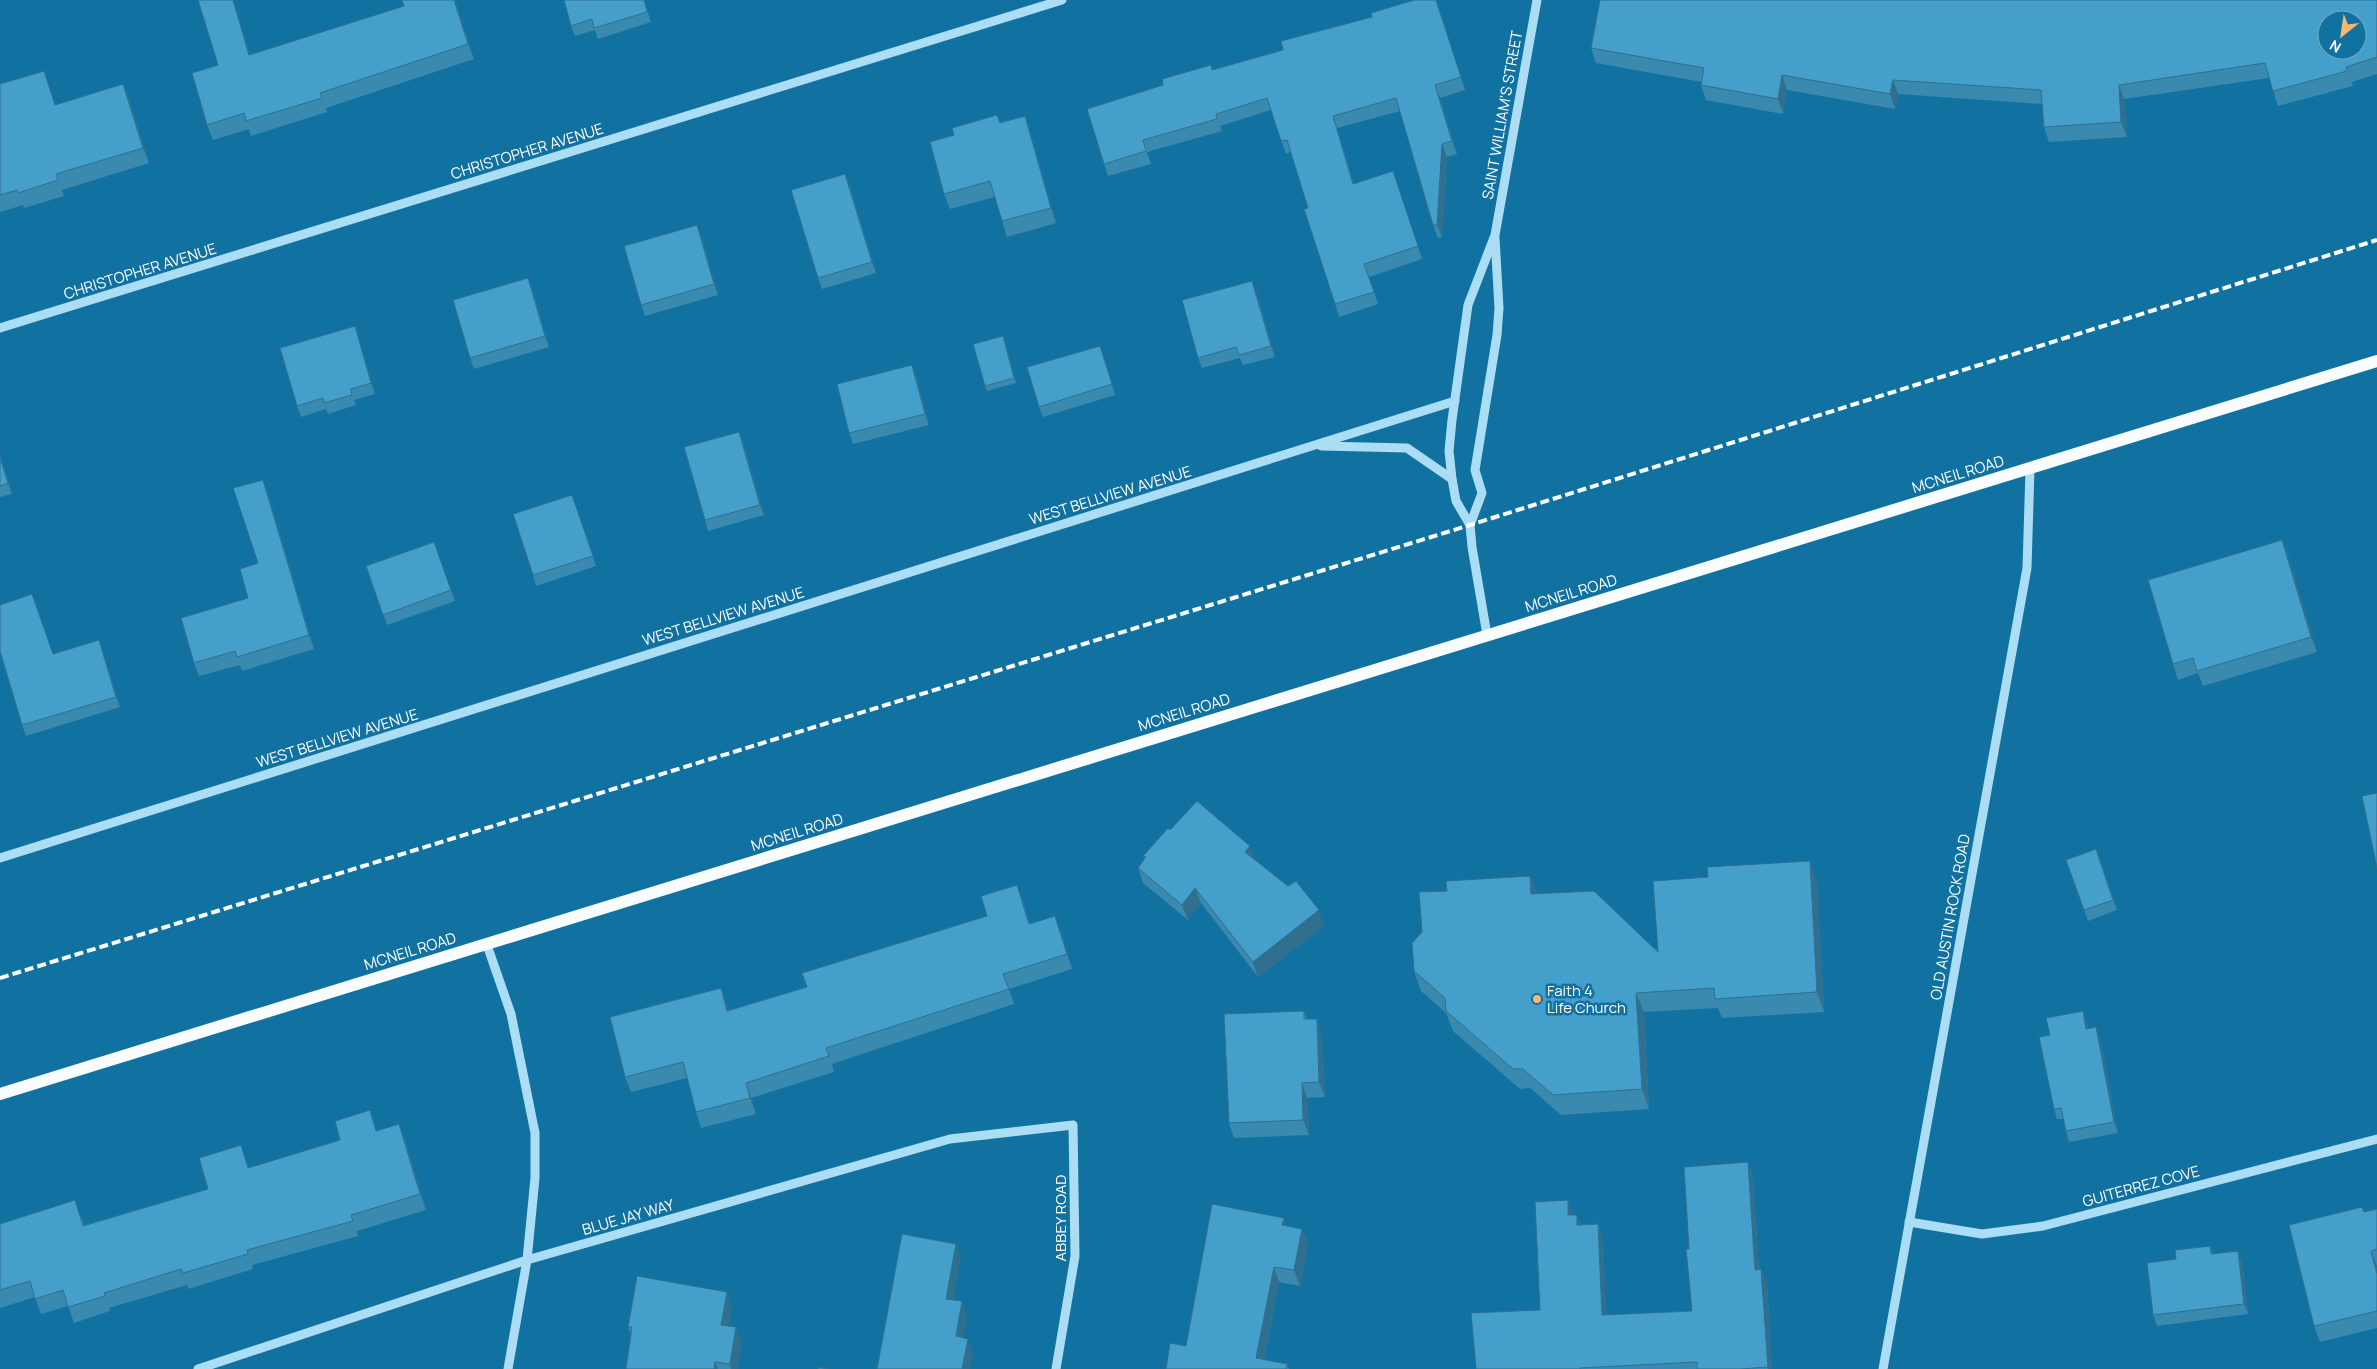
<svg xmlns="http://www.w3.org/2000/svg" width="2377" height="1369" viewBox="0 0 2377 1369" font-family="Manrope,sans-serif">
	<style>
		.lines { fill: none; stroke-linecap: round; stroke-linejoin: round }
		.minor { stroke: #abdef5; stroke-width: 9 }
		.major { stroke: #fafdff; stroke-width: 12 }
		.rail { stroke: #fff; stroke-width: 4; stroke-dasharray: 9 4; stroke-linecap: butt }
		.wall { fill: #3a89af }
		.shaded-wall { fill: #306f8e }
		.building { fill: #449fcb; stroke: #306f8e; fill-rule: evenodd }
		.poi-dot { fill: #ffb470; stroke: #1172a2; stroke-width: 2 }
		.labels { text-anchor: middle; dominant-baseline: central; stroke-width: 5; stroke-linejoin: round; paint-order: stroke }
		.street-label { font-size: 15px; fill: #fff; stroke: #1172a2 }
		.poi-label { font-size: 15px; fill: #fff; stroke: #1172a2; text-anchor: start }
	</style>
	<rect width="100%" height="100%" fill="#1172a2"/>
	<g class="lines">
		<g class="minor">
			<polyline points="0,328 1062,0"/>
			<polyline points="1321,446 1407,448 1452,479"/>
			<polyline points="1470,525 1456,501 1452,479 1449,451 1452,420 1468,305 1495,235 1537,0"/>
			<polyline points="1487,635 1472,547 1470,525 1482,493 1475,470 1497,335 1499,308 1495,238"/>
			<polyline points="0,858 1455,401"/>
			<polyline points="487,945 511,1014 535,1133 535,1178 527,1260 508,1369"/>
			<polyline points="1909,1222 1982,1234 2043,1226 2377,1139"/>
			<polyline points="198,1369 527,1260 950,1139 1073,1125 1075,1256 1056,1369"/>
			<polyline points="1883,1369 2027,568 2030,469"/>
		</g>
		<polyline class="major" points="0,1094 2377,361"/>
		<polyline class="rail" points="0,978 1470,525 2377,240"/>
	</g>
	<g class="wall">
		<polygon points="455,0 474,59 326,108 327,112 251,136 249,129 213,140 207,125 218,65 250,55"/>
		<polygon points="644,0 651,22 598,39 595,30 575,36 571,26"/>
		<polygon points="1436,0 1465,90 1440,98 1457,154 1447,157 1442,237 1438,238 1433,225 1400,111 1337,128 1354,184 1393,171 1422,259 1369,277 1378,304 1339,317 1335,304 1308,208 1291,152 1286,154 1271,110 1220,126 1222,131 1147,152 1151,164 1108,176 1104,164 1212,70 1283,50"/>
		<polygon points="2377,0 2377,74 2352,82 2353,86 2278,106 2269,78 2124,99 2127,137 2049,142 2044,127 2042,104 1898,94 1895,109 1787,90 1783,114 1706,100 1701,85 1702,82 1596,63 1591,48"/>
		<polygon points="0,84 49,86 55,105 123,84 129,99 149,163 62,190 64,196 24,208 23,205 0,212"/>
		<polygon points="1025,116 1030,131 1056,223 1007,237 1002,221 995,197 950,209 944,194 1000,122"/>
		<polygon points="849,184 876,273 822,289 818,278"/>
		<polygon points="697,225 701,235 718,295 645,316 641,305"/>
		<polygon points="528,278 532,289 549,347 474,369 470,358"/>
		<polygon points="1256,291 1275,357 1243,365 1240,358 1202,368 1198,358"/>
		<polygon points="358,336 375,394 354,400 356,405 328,414 326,409 301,417 297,406"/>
		<polygon points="1003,336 1016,383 987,391 985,386"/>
		<polygon points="1104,356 1115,395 1043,417 1039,407"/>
		<polygon points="916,375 929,425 853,444 849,433"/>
		<polygon points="739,432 743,442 764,515 708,531 705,520"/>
		<polygon points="0,455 12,494 0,497"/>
		<polygon points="263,480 268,494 314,649 242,671 240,665 199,676 194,663 248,598 258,563"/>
		<polygon points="576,506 596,566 536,586 533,575"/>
		<polygon points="2282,540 2288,555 2317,652 2203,686 2198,673 2178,680 2173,664"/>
		<polygon points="434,542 455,601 387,625 366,566"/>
		<polygon points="99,640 120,707 26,736 22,725"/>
		<polygon points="1170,830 1256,860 1324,926 1258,977 1201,903 1188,920 1143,883 1138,868 1144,859 1143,856"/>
		<polygon points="2096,849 2117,910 2088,921 2066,860"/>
		<polygon points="1530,876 1537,894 1658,952 1817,881 1824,1012 1722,1018 1718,1008 1644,1012 1649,1109 1561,1115 1530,1088 1520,1089 1453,1031 1446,1013 1421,991 1414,971 1422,932 1447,891"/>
		<polygon points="1023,901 1030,924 1061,931 1072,969 1009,989 1014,1004 832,1064 834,1072 751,1098 756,1114 701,1128 696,1112 687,1078 631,1092 625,1077 727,1004 729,1011 807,987 987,916"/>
		<polygon points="1304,1011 1307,1019 1322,1034 1325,1097 1307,1098 1309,1135 1234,1138 1229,1123"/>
		<polygon points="2087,1022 2088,1028 2100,1037 2118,1133 2069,1142 2066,1131 2063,1119 2057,1119 2054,1109 2050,1035"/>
		<polygon points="377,1131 405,1139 426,1210 357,1231 358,1236 252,1265 253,1269 188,1289 187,1285 109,1308 110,1311 74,1323 68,1306 41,1314 35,1297 0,1308 0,1224 81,1216 84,1225 208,1189 247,1161 249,1168"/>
		<polygon points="1748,1162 1753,1177 1759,1270 1761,1269 1767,1284 1772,1369 1476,1369 1540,1310 1573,1215 1577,1215 1581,1225 1598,1224 1603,1239 1606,1315 1692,1311 1689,1249"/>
		<polygon points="2377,1209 2377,1328 2320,1342 2314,1326 2364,1212"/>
		<polygon points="1286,1226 1302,1229 1308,1244 1300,1286 1279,1282 1264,1360 1287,1364 1289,1369 1166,1369"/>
		<polygon points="2210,1246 2213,1254 2242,1261 2248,1314 2157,1326 2153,1315 2176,1259"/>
		<polygon points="732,1307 729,1326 742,1343 737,1369 626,1369 631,1335 628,1327"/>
	</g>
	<g class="shaded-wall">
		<polygon points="233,0 234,0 254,70 249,55"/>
		<polygon points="454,0 455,0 474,59 468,44"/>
		<polygon points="1782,75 1787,90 1783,114 1778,99"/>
		<polygon points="1893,80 1898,94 1895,109 1890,94"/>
		<polygon points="123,84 129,99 149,163 143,148"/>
		<polygon points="1435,85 1440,98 1457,154 1452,141"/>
		<polygon points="2119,85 2124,99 2127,137 2121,122"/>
		<polygon points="1025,116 1030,131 1056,223 1051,208"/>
		<polygon points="1333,116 1337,128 1358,197 1353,184"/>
		<polygon points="1442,144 1447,157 1442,237 1437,225"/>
		<polygon points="845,174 849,184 876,273 872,262"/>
		<polygon points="697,225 701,235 718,295 714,284"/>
		<polygon points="528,278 532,289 549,347 545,336"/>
		<polygon points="1252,281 1256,291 1275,357 1271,346"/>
		<polygon points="355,326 358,336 375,394 371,383"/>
		<polygon points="1100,346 1104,356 1115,395 1112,384"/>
		<polygon points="912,365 916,375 929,425 925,414"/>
		<polygon points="739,432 743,442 764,515 760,505"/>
		<polygon points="0,455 12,494 8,483"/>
		<polygon points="263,480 268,494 314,649 309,635"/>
		<polygon points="2282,540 2288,555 2317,652 2311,637"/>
		<polygon points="99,640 103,650 120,707 116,697"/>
		<polygon points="1250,846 1256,861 1245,852"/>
		<polygon points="1810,861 1817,881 1824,1012 1817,992"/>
		<polygon points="1530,876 1538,896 1531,894"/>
		<polygon points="1017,885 1023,901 1035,939 1029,924"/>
		<polygon points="1195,888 1201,903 1188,920 1182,905"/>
		<polygon points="1319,910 1324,926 1258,977 1253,962"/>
		<polygon points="1055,916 1061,931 1072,969 1067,954"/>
		<polygon points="721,988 727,1004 733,1026 727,1011"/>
		<polygon points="1636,993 1644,1012 1649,1109 1642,1089"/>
		<polygon points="2083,1011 2087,1022 2090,1039 2086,1029"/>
		<polygon points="1317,1019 1322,1034 1325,1097 1319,1082"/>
		<polygon points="2096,1027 2100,1037 2118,1133 2114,1122"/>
		<polygon points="746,1083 751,1098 756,1114 750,1098"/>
		<polygon points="1302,1083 1307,1098 1309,1135 1303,1120"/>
		<polygon points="399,1124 405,1139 426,1210 420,1194"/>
		<polygon points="241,1145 247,1161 253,1183 248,1168"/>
		<polygon points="1748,1162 1753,1177 1760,1285 1755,1270"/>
		<polygon points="1568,1200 1573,1215 1568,1215"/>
		<polygon points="1577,1215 1582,1229 1577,1225"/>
		<polygon points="1284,1218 1289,1234 1282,1225"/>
		<polygon points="1598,1224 1603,1239 1607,1330 1602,1315"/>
		<polygon points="1302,1229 1308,1244 1300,1286 1294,1270"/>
		<polygon points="956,1244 961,1258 951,1313 946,1299"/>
		<polygon points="2238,1251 2242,1261 2248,1314 2244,1304"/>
		<polygon points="2371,1251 2377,1266 2377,1274"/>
		<polygon points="1274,1267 1279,1282 1262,1369 1256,1358"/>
		<polygon points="1761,1269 1767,1284 1772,1369 1768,1369 1768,1367"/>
		<polygon points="727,1292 732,1307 727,1341 721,1325"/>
		<polygon points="962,1301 967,1316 961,1351 956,1336"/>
		<polygon points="736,1327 742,1343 737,1369 731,1369 730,1364"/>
		<polygon points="968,1339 973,1353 970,1369 962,1369"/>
		<polygon points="715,1362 718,1369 714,1369"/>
	</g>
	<g class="building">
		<polygon points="198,0 233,0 249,55 404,6 402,0 454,0 468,44 320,93 322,98 246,121 244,113 207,125 192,73 218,65"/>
		<polygon points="564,0 644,0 647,12 594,28 592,19 571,26"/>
		<polygon points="1414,0 1436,0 1461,77 1435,85 1452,141 1442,144 1437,225 1433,225 1396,98 1333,116 1353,184 1393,171 1418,246 1364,264 1374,292 1335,304 1304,209 1308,208 1287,140 1281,141 1267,98 1216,114 1217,119 1143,140 1146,151 1104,164 1087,109 1163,85 1162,79 1211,65 1212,70 1283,50 1281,41 1372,17 1371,13"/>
		<path d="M1600 0H2377V57L2346 67 2347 71 2273 91 2265 63 2119 85 2121 122 2044 127 2041 90 1893 80 1890 94 1782 75 1778 99 1701 85 1704 68 1591 48ZM2327 20H2357V50H2327Z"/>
		<polygon points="44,71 55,105 123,84 143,148 56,174 58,180 18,193 17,190 0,195 0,84"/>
		<polygon points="997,115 1000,123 1025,116 1051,208 1002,221 990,181 944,194 930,142 954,135 952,128"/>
		<polygon points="845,174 872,262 818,278 791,190"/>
		<polygon points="697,225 714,284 641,305 624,246"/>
		<polygon points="528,278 545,336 470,358 453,300"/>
		<polygon points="1252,281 1271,346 1239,355 1236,347 1198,358 1182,300"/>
		<polygon points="355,326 371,383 351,389 352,395 324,403 323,398 297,406 280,348"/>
		<polygon points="1003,336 1014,378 985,386 973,344"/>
		<polygon points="1100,346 1112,384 1039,407 1027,367"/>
		<polygon points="912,365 925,414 849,433 837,384"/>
		<polygon points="739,432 760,505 705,520 684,447"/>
		<polygon points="0,458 8,483 0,486"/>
		<polygon points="263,480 309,635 237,657 235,651 194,663 181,618 248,598 240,569 258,563 233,488"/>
		<polygon points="572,495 593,556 533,575 513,514"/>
		<polygon points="2282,540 2311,637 2197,671 2193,658 2173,664 2148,580"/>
		<polygon points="434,542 451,590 383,615 366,566"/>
		<polygon points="32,594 53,654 99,640 116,697 22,725 0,651 0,605"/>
		<polygon points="2377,793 2377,868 2362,796"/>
		<polygon points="1197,801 1250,846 1245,852 1288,886 1296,881 1319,910 1253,962 1195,888 1182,905 1138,868 1146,857 1143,856 1168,828 1170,830"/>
		<polygon points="2096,849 2113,900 2084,910 2066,860"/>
		<polygon points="1810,861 1817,992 1715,999 1714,988 1636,993 1642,1089 1553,1095 1523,1069 1513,1069 1446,1011 1445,998 1414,971 1412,943 1422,932 1419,892 1447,891 1446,881 1530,876 1531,894 1594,891 1658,952 1653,881 1708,877 1707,867"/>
		<polygon points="1017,885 1029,924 1055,916 1067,954 1003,974 1009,989 826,1048 829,1056 746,1083 750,1098 696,1112 683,1062 625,1077 610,1017 721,988 727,1011 807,987 802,973 987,916 981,896"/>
		<polygon points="1304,1011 1304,1019 1317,1019 1319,1082 1302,1083 1303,1120 1229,1123 1224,1014"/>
		<polygon points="2083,1011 2086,1029 2096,1027 2114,1122 2066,1131 2061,1108 2054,1109 2039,1037 2050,1035 2046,1018"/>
		<polygon points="370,1110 376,1131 399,1124 420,1194 351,1215 353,1221 247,1250 248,1254 183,1273 181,1269 104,1293 105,1296 68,1307 63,1290 35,1299 30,1281 0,1290 0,1224 75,1200 83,1226 208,1189 199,1158 241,1145 248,1168 340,1140 335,1121"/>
		<polygon points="1748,1162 1755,1270 1761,1269 1768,1367 1740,1369 1697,1369 1697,1362 1580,1368 1580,1369 1476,1369 1471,1313 1540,1310 1535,1202 1568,1200 1568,1215 1577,1215 1577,1225 1598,1224 1602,1315 1692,1311 1686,1249 1689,1249 1684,1167"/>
		<polygon points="1212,1204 1284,1218 1282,1225 1302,1229 1294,1270 1274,1267 1256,1358 1287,1364 1286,1369 1166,1369 1170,1343 1186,1346"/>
		<polygon points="2362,1207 2364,1212 2377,1209 2377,1249 2371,1251 2377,1274 2377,1311 2314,1326 2289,1225"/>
		<polygon points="902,1234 956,1244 946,1299 962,1301 956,1336 968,1339 962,1369 877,1369"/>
		<polygon points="2210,1246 2211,1254 2238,1251 2244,1304 2153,1315 2147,1263 2176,1259 2175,1250"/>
		<polygon points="637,1276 727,1292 721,1325 736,1327 730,1364 715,1362 714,1369 626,1369 632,1327 628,1327"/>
		<polygon points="818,1367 829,1369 818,1369"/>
	</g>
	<circle class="poi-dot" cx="1537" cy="999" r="5"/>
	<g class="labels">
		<g class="street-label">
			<text transform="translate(1502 115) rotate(-80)">SAINT WILLIAM'S STREET</text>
			<text transform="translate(527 151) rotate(-17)">CHRISTOPHER AVENUE</text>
			<text transform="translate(140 271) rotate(-17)">CHRISTOPHER AVENUE</text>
			<text transform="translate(1958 474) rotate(-17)">MCNEIL ROAD</text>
			<text transform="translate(1110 495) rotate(-17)">WEST BELLVIEW AVENUE</text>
			<text transform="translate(1571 593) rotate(-17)">MCNEIL ROAD</text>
			<text transform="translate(723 616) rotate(-17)">WEST BELLVIEW AVENUE</text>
			<text transform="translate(1184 712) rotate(-17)">MCNEIL ROAD</text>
			<text transform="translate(337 738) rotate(-17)">WEST BELLVIEW AVENUE</text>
			<text transform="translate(797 832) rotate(-17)">MCNEIL ROAD</text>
			<text transform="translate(1950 917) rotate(-80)">OLD AUSTIN ROCK ROAD</text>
			<text transform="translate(410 951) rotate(-17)">MCNEIL ROAD</text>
			<text transform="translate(2141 1186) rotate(-15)">GUITERREZ COVE</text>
			<text transform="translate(628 1217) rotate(-16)">BLUE JAY WAY</text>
			<text transform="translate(1060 1218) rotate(-90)">ABBEY ROAD</text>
		</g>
		<g class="poi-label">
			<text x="1547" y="990">Faith 4<tspan x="1547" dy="17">Life Church</tspan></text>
		</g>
	</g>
	<g transform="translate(2342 35) rotate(210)"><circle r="24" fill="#1172a2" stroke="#70aac7"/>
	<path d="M0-4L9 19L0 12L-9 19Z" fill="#ffb470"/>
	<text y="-8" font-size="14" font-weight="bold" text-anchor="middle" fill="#ffffff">N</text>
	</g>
</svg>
